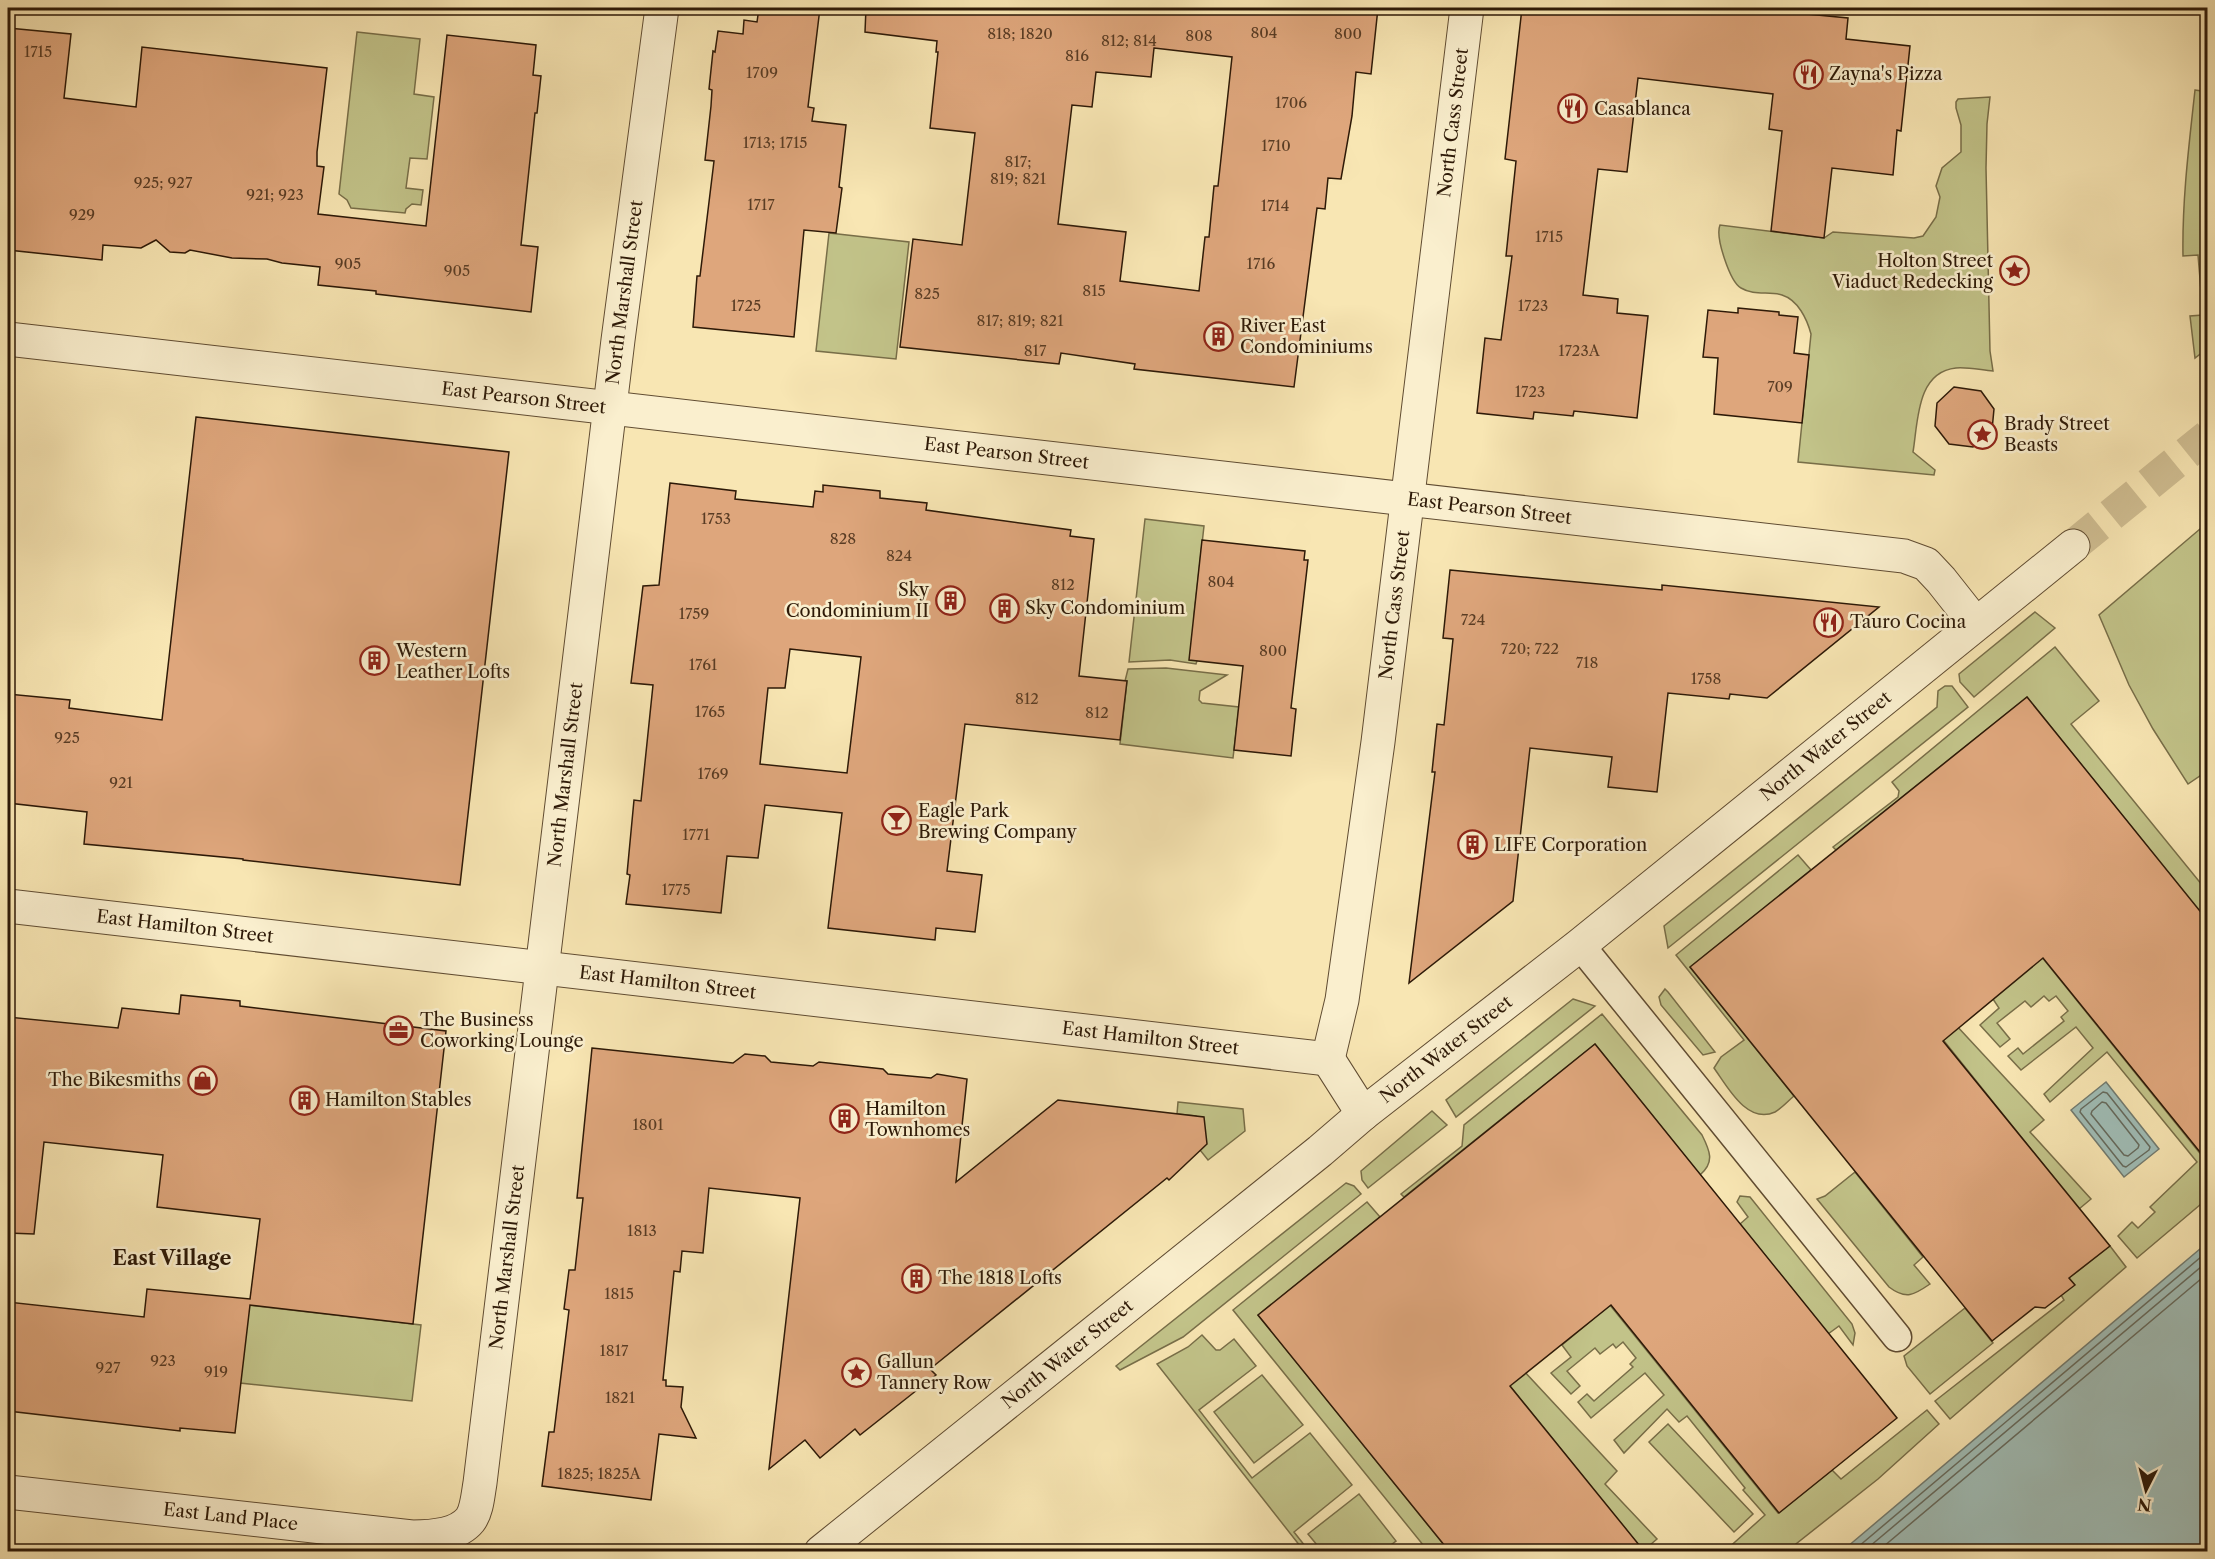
<svg xmlns="http://www.w3.org/2000/svg" width="2215" height="1559" viewBox="0 0 2215 1559" font-family="'Libre Caslon Text',serif">
	<style>
		.green { fill: #c2c389; stroke: #786e48; stroke-width: 1.5 }
		.water { fill: #a0bdb6; stroke: #727b70; stroke-width: 1.5 }
		.lines { fill: none; stroke-linecap: round; stroke-linejoin: round }
		.shore { stroke: #666b5e; stroke-width: 1.5 }
		.building { fill: #dea67c; stroke: #2d1907; stroke-width: 1.5; fill-rule: evenodd }
		.street-tunnel { stroke: #cfbd91; stroke-width: 33; stroke-dasharray: 33 16; stroke-linecap: butt }
		.lane-casing { stroke: #604c32; stroke-width: 31 }
		.street-casing { stroke: #604c32; stroke-width: 35 }
		.lane { stroke: #faefce; stroke-width: 28 }
		.street { stroke: #faefce; stroke-width: 33 }
		.labels { text-anchor: middle; dominant-baseline: central; stroke-width: 5; stroke-linejoin: round; paint-order: stroke }
		.number-label { font-size: 15px; fill: #593c24 }
		.poi-label { font-size: 18px; fill: #2d1907; stroke: #faefce; text-anchor: start }
		.street-label { font-size: 18px; fill: #2d1907; stroke: #faefce }
		.neighbourhood-label { font-size: 20px; font-weight: bold; fill: #2d1907; stroke: #faefce }
	</style>
	<rect width="100%" height="100%" fill="#f8e6b3"/>
	<filter id="stains"><feTurbulence type="fractalNoise" baseFrequency=".00333" numOctaves="4"/><feColorMatrix values="0 0 0 0 .2 0 0 0 0 .09 0 0 0 0 .02 0 0 0 .5 -.17"/></filter>
	<radialGradient id="worn" r=".72"><stop offset=".6" stop-color="#630" stop-opacity="0"/><stop offset="1" stop-color="#630" stop-opacity=".3"/></radialGradient>
	<g class="green">
		<polygon points="357,32 420,39 414,94 434,97 427,159 410,158 406,188 423,190 421,205 412,204 406,209 405,213 351,208 347,200 339,194"/>
		<path d="M2195 90 2208 92V348L2195 358 2190 316 2203 315 2198 255 2183 256C2182 200 2189 145 2195 90Z"/>
		<path d="M1990 97 1987 124 1986 168 1990 351 1993 371C1981 370 1968 367 1956 368 1916 372 1918 423 1913 452L1935 470 1934 475 1798 462 1811 334C1807 319 1798 300 1782 295 1769 291 1754 296 1741 288 1730 282 1715 237 1720 225L1824 238 1833 232 1914 238 1923 236 1936 217 1940 197 1936 186 1942 168 1961 152V125L1956 108V102L1958 99Z"/>
		<polygon points="829,233 909,242 896,359 816,351"/>
		<polygon points="1145,519 1204,526 1194,616 1197,661 1196,664 1170,660 1129,662"/>
		<polygon points="2207,523 2207,771 2188,784 2153,729 2129,685 2099,615"/>
		<polygon points="2035,612 2055,628 1974,697 1960,682 1959,674"/>
		<polygon points="2055,647 2099,701 2071,724 2207,891 2207,921 2027,697 1836,850 1833,847 1898,797 1899,791 1892,782"/>
		<polygon points="1166,668 1227,675 1200,691 1199,700 1202,703 1239,707 1233,758 1120,744 1127,681 1125,681 1128,669"/>
		<polygon points="1945,686 1952,686 1968,707 1668,948 1664,926 1937,707 1938,691"/>
		<path d="M1798 855 1811 870 1690 967 1794 1096C1788 1101 1782 1108 1775 1112 1747 1125 1727 1086 1714 1068L1721 1057 1744 1040 1676 955Z"/>
		<polygon points="2012,920 2207,1162 2207,1199 2137,1258 2118,1236 2132,1222 2138,1228 2155,1212 2150,1207 2197,1162 2107,1052 2050,1102 2044,1094 2093,1048 2076,1027 2021,1070 2008,1056 2018,1048 2023,1054 2064,1021 2061,1017 2068,1011 2056,996 2049,1001 2044,996 2031,1007 2025,1001 1997,1023 2010,1039 2000,1047 1980,1025 1999,1008 1993,999"/>
		<polygon points="1665,989 1668,992 1715,1052 1703,1055 1661,1005 1659,997"/>
		<polygon points="1929,996 2044,1120 2030,1132 2091,1199 2079,1209 1916,1006"/>
		<polygon points="1573,999 1595,1006 1456,1117 1446,1100"/>
		<path d="M1602 1014 1702 1135C1710 1151 1715 1162 1700 1175L1595 1044 1404 1197 1401 1194 1462 1146 1464 1125Z"/>
		<polygon points="1178,1102 1243,1109 1245,1131 1208,1160 1200,1150 1196,1116 1177,1114"/>
		<polygon points="1432,1111 1447,1125 1368,1188 1362,1180 1361,1171"/>
		<path d="M1855 1172 1923 1257 1914 1265 1930 1284C1914 1295 1906 1300 1889 1287L1817 1199 1825 1196Z"/>
		<polygon points="1346,1183 1354,1186 1361,1194 1183,1337 1120,1370 1116,1366"/>
		<polygon points="1740,1196 1750,1197 1852,1324 1855,1333 1853,1345 1839,1326 1828,1334 1740,1224 1748,1217 1737,1202"/>
		<polygon points="1367,1202 1380,1217 1258,1315 1449,1551 1428,1551 1233,1310"/>
		<polygon points="2110,1246 2126,1267 1950,1419 1935,1401 2064,1300 2061,1295 2074,1285 2069,1278"/>
		<polygon points="1580,1268 1778,1513 1832,1470 1841,1479 1927,1410 1939,1424 1878,1479 1787,1551 1725,1551 1765,1515 1743,1490 1745,1488 1687,1416 1679,1422 1667,1409 1624,1453 1614,1440 1664,1395 1645,1373 1591,1418 1578,1402 1587,1394 1594,1401 1633,1367 1630,1364 1636,1358 1623,1342 1616,1348 1613,1344 1600,1354 1595,1348 1567,1371 1580,1386 1571,1394 1551,1373 1571,1357 1562,1345 1592,1320 1567,1289"/>
		<polygon points="248,1305 421,1325 412,1401 240,1383"/>
		<polygon points="1965,1308 1993,1343 1930,1394 1907,1366 1904,1356"/>
		<polygon points="1202,1335 1216,1350 1220,1350 1234,1339 1256,1366 1199,1410 1252,1478 1310,1433 1352,1485 1294,1532 1309,1551 1304,1551 1157,1364 1188,1347"/>
		<polygon points="1497,1342 1617,1471 1605,1484 1657,1539 1643,1551 1484,1354"/>
		<polygon points="1262,1375 1303,1425 1254,1463 1214,1412"/>
		<polygon points="1668,1424 1753,1514 1734,1532 1649,1442"/>
		<polygon points="1359,1494 1396,1541 1383,1551 1322,1551 1308,1534"/>
	</g>
	<g class="water">
		<polygon points="2106,1082 2159,1149 2124,1177 2071,1110"/>
		<polygon points="2207,1243 2207,1551 1842,1551 1847,1547"/>
	</g>
	<g class="lines">
		<g class="shore">
			<polygon points="2103,1092 2107,1093 2150,1147 2149,1150 2126,1167 2123,1166 2080,1112 2081,1109"/>
			<polygon points="2102,1102 2106,1103 2139,1145 2138,1148 2128,1156 2124,1155 2091,1114 2092,1111"/>
			<polyline points="1852,1552 2208,1251"/>
			<polyline points="1863,1552 2208,1261"/>
			<polyline points="1877,1552 2208,1273"/>
		</g>
	</g>
	<g class="building">
		<polygon points="759,8 820,8 808,107 814,108 812,121 846,125 839,187 842,188 836,233 804,230 794,337 693,327 697,276 700,276 714,161 705,160 711,106 712,90 709,89 713,51 715,52 718,31 743,34 744,20 757,22"/>
		<path d="M866 8H1378L1371 74 1356 72 1352 116 1341 179 1328 178 1325 209 1317 208 1294 387 1134 369 1135 364 1061 353 1059 364 900 347 913 239 962 245 975 133 930 128 938 52H936L937 41 865 32ZM1154 48 1232 57 1218 186H1214L1209 237H1205L1199 291 1120 281 1126 232 1058 224 1072 105 1092 107 1096 72 1151 77Z"/>
		<polygon points="1522,8 1745,8 1848,18 1846,39 1910,46 1901,131 1897,130 1893,175 1832,168 1824,238 1771,231 1782,131 1769,129 1773,94 1638,78 1627,172 1598,169 1583,295 1618,299 1617,313 1648,316 1637,418 1574,411 1573,416 1534,412 1533,419 1477,413 1485,338 1501,340 1512,256 1506,256 1516,161 1505,159"/>
		<polygon points="8,28 71,34 64,98 136,107 142,47 327,68 317,152 317,166 324,167 318,214 426,226 447,35 536,45 533,75 541,76 537,113 535,113 521,245 538,247 531,312 376,294 376,291 318,285 320,267 282,263 267,259 232,258 190,250 185,253 170,252 156,240 141,248 103,245 102,260 8,250"/>
		<polygon points="1738,308 1779,312 1779,315 1798,317 1794,353 1809,355 1802,423 1714,414 1718,358 1703,357 1708,310 1738,313"/>
		<polygon points="1954,387 1981,391 1994,409 1992,430 1973,447 1949,444 1935,426 1937,403"/>
		<polygon points="196,417 509,452 460,885 243,860 243,859 84,844 87,812 8,803 8,694 70,700 69,708 162,720"/>
		<path d="M670 483 736 491 735 499 813 507 815 491 823 492V485L880 491V498L927 503 926 510 1071 530 1070 536 1094 539 1079 676 1127 681 1120 740 965 724 947 871 982 875 975 932 936 928 935 940 828 928 842 813 765 805 758 858 727 856 721 913 626 904 630 875 627 874 634 800 641 801 653 685 631 683 643 586 659 585ZM790 649 861 657 847 773 760 764 768 688H785Z"/>
		<polygon points="1202,540 1305,551 1304,560 1308,560 1291,708 1296,709 1291,756 1234,750 1243,666 1189,660"/>
		<polygon points="1450,570 1662,590 1662,585 1879,607 1767,698 1730,694 1729,699 1668,693 1657,792 1608,787 1612,757 1530,748 1513,901 1409,983 1435,772 1432,772 1437,724 1444,725 1453,639 1443,638"/>
		<polygon points="2027,697 2208,921 2208,1162 2043,958 1943,1041 2110,1246 2069,1278 2075,1285 2045,1308 2035,1307 1992,1341 1690,967"/>
		<polygon points="181,995 240,1001 240,1006 446,1031 413,1324 250,1305 235,1433 180,1428 180,1431 8,1411 8,1302 144,1317 147,1289 250,1299 260,1219 157,1207 163,1155 44,1142 34,1234 8,1233 8,1017 118,1028 122,1008 179,1014"/>
		<polygon points="1595,1044 1897,1418 1779,1513 1611,1305 1510,1386 1644,1551 1449,1551 1258,1315"/>
		<polygon points="592,1048 733,1063 745,1054 765,1056 771,1062 813,1066 819,1062 883,1069 888,1074 931,1078 937,1074 967,1079 956,1182 1058,1100 1204,1117 1207,1144 1169,1180 1167,1178 930,1369 936,1375 860,1435 855,1429 820,1458 805,1440 769,1469 800,1198 709,1188 703,1253 682,1251 680,1272 674,1271 663,1380 666,1380 666,1386 683,1387 681,1407 696,1438 659,1434 651,1500 542,1486 549,1432 554,1432 569,1310 564,1309 569,1270 575,1270 583,1198 577,1198"/>
	</g>
	<g class="lines">
		<polyline class="street-tunnel" points="2073,546 2208,436"/>
		<defs>
			<polyline id="lane" points="1580,945 1897,1337"/>
			<g id="street">
				<path id="s1" d="M8 339 1904 556 1926 564 1941 580 1975 623"/>
				<path id="s2" d="M8 906 1328 1059"/>
				<path id="s3" d="M1328 1059 1342 1000 1378 742 1467 8"/>
				<polyline points="1328,1059 1363,1114"/>
				<path id="s4" d="M8 1492 412 1537C431 1537 457 1536 470 1520 477 1511 478 1494 480 1483L618 340 662 8"/>
				<path id="s5" d="M821 1552 1320 1151 1363 1114 1580 945 2073 546"/>
			</g>
		</defs>
		<use href="#lane" class="lane-casing"/>
		<use href="#street" class="street-casing"/>
		<use href="#lane" class="lane"/>
		<use href="#street" class="street"/>
	</g>
	<defs>
		<symbol id="restaurant-ring" viewBox="-11 -11 22 22"><circle r="9.5" fill="#faefce" stroke="#8f2418" stroke-width="1.5"/><path d="M-5-6h1v4h1v-4h1v4h1v-4h1v5L-1.5 .5V6h-2V.5L-5-1ZM5-6V6H3V1.5H1.5Q1.5-4 5-6Z" fill="#8f2418"/></symbol>
		<symbol id="sight-ring" viewBox="-11 -11 22 22"><circle r="9.5" fill="#faefce" stroke="#8f2418" stroke-width="1.5"/><path d="M0-6L1.8-2.2L6-1.7L2.9 1.2L3.7 5.4L0 3.3L-3.7 5.4L-2.9 1.2L-6-1.7L-1.8-2.2Z" fill="#8f2418"/></symbol>
		<symbol id="building-ring" viewBox="-11 -11 22 22"><circle r="9.5" fill="#faefce" stroke="#8f2418" stroke-width="1.5"/><path d="M-4-6H4V6H1V3H-1V6H-4ZM-2.5-4.3h1.7v1.8h-1.7ZM.8-4.3h1.7v1.8H.8ZM-2.5-1h1.7V.8h-1.7ZM.8-1h1.7V.8H.8Z" fill="#8f2418"/></symbol>
		<symbol id="bar-ring" viewBox="-11 -11 22 22"><circle r="9.5" fill="#faefce" stroke="#8f2418" stroke-width="1.5"/><path d="M-6-5H6L.8 .8V4.5H3.5V6h-7V4.5H-.8V.8Z" fill="#8f2418"/></symbol>
		<symbol id="office-ring" viewBox="-11 -11 22 22"><circle r="9.5" fill="#faefce" stroke="#8f2418" stroke-width="1.5"/><path d="M-6-3h4V-5.5h4V-3h4V5H-6ZM-1-4.5V-3h2v-1.5ZM-6 0V1H6V0Z" fill="#8f2418"/></symbol>
		<symbol id="shop-ring" viewBox="-11 -11 22 22"><circle r="9.5" fill="#faefce" stroke="#8f2418" stroke-width="1.5"/><path d="M-5-2.5h2.3a2.7 3.5 0 0 1 5.4 0H5L5.5 6h-11ZM-1.5-2.5h3a1.5 2.3 0 0 0-3 0Z" fill="#8f2418"/></symbol>
	</defs>
	<g fill-rule="evenodd">
		<use href="#restaurant-ring" x="1792" y="58" width="33" height="33"/>
		<use href="#restaurant-ring" x="1556" y="92" width="33" height="33"/>
		<use href="#sight-ring" x="1998" y="254" width="33" height="33"/>
		<use href="#building-ring" x="1202" y="320" width="33" height="33"/>
		<use href="#sight-ring" x="1966" y="418" width="33" height="33"/>
		<use href="#building-ring" x="934" y="584" width="33" height="33"/>
		<use href="#building-ring" x="988" y="592" width="33" height="33"/>
		<use href="#restaurant-ring" x="1812" y="606" width="33" height="33"/>
		<use href="#building-ring" x="358" y="644" width="33" height="33"/>
		<use href="#bar-ring" x="880" y="804" width="33" height="33"/>
		<use href="#building-ring" x="1456" y="828" width="33" height="33"/>
		<use href="#office-ring" x="382" y="1014" width="33" height="33"/>
		<use href="#shop-ring" x="186" y="1064" width="33" height="33"/>
		<use href="#building-ring" x="288" y="1084" width="33" height="33"/>
		<use href="#building-ring" x="828" y="1102" width="33" height="33"/>
		<use href="#building-ring" x="900" y="1262" width="33" height="33"/>
		<use href="#sight-ring" x="840" y="1356" width="33" height="33"/>
	</g>
	<g class="labels">
		<g class="number-label">
			<text x="1264" y="32">804</text>
			<text x="1020" y="33">818; 1820</text>
			<text x="1348" y="33">800</text>
			<text x="1199" y="35">808</text>
			<text x="1129" y="40">812; 814</text>
			<text x="38" y="51">1715</text>
			<text x="1077" y="55">816</text>
			<text x="762" y="72">1709</text>
			<text x="1291" y="102">1706</text>
			<text x="775" y="142">1713; 1715</text>
			<text x="1276" y="145">1710</text>
			<text x="1018" y="161">817;<tspan x="1018" dy="17">819; 821</tspan></text>
			<text x="163" y="182">925; 927</text>
			<text x="275" y="194">921; 923</text>
			<text x="761" y="204">1717</text>
			<text x="1275" y="205">1714</text>
			<text x="82" y="214">929</text>
			<text x="1549" y="236">1715</text>
			<text x="348" y="263">905</text>
			<text x="1261" y="263">1716</text>
			<text x="457" y="270">905</text>
			<text x="1094" y="290">815</text>
			<text x="927" y="293">825</text>
			<text x="746" y="305">1725</text>
			<text x="1533" y="305">1723</text>
			<text x="1020" y="320">817; 819; 821</text>
			<text x="1035" y="350">817</text>
			<text x="1579" y="350">1723A</text>
			<text x="1780" y="386">709</text>
			<text x="1530" y="391">1723</text>
			<text x="716" y="518">1753</text>
			<text x="843" y="538">828</text>
			<text x="899" y="555">824</text>
			<text x="1221" y="581">804</text>
			<text x="1063" y="584">812</text>
			<text x="694" y="613">1759</text>
			<text x="1473" y="619">724</text>
			<text x="1530" y="648">720; 722</text>
			<text x="1273" y="650">800</text>
			<text x="1587" y="662">718</text>
			<text x="703" y="664">1761</text>
			<text x="1706" y="678">1758</text>
			<text x="1027" y="698">812</text>
			<text x="710" y="711">1765</text>
			<text x="1097" y="712">812</text>
			<text x="67" y="737">925</text>
			<text x="713" y="773">1769</text>
			<text x="121" y="782">921</text>
			<text x="696" y="834">1771</text>
			<text x="676" y="889">1775</text>
			<text x="648" y="1124">1801</text>
			<text x="642" y="1230">1813</text>
			<text x="619" y="1293">1815</text>
			<text x="614" y="1350">1817</text>
			<text x="163" y="1360">923</text>
			<text x="108" y="1367">927</text>
			<text x="216" y="1371">919</text>
			<text x="620" y="1397">1821</text>
			<text x="599" y="1473">1825; 1825A</text>
		</g>
		<g class="poi-label">
			<text x="1829" y="74">Zayna's Pizza</text>
			<text x="1594" y="109">Casablanca</text>
			<text x="1993" y="261" text-anchor="end">Holton Street<tspan x="1993" dy="21">Viaduct Redecking</tspan></text>
			<text x="1240" y="326">River East<tspan x="1240" dy="21">Condominiums</tspan></text>
			<text x="2004" y="424">Brady Street<tspan x="2004" dy="21">Beasts</tspan></text>
			<text x="929" y="590" text-anchor="end">Sky<tspan x="929" dy="21">Condominium II</tspan></text>
			<text x="1025" y="608">Sky Condominium</text>
			<text x="1850" y="622">Tauro Cocina</text>
			<text x="396" y="651">Western<tspan x="396" dy="21">Leather Lofts</tspan></text>
			<text x="918" y="811">Eagle Park<tspan x="918" dy="21">Brewing Company</tspan></text>
			<text x="1494" y="845">LIFE Corporation</text>
			<text x="420" y="1020">The Business<tspan x="420" dy="21">Coworking Lounge</tspan></text>
			<text x="181" y="1080" text-anchor="end">The Bikesmiths</text>
			<text x="325" y="1100">Hamilton Stables</text>
			<text x="865" y="1109">Hamilton<tspan x="865" dy="21">Townhomes</tspan></text>
			<text x="938" y="1278">The 1818 Lofts</text>
			<text x="877" y="1362">Gallun<tspan x="877" dy="21">Tannery Row</tspan></text>
		</g>
		<g class="street-label">
			<text stroke="none"><textPath href="#s3" startOffset="945">North Cass Street</textPath></text>
			<text stroke="none"><textPath href="#s4" startOffset="1707">North Marshall Street</textPath></text>
			<text stroke="none"><textPath href="#s1" startOffset="519">East Pearson Street</textPath></text>
			<text stroke="none"><textPath href="#s1" startOffset="1005">East Pearson Street</textPath></text>
			<text stroke="none"><textPath href="#s1" startOffset="1491">East Pearson Street</textPath></text>
			<text stroke="none"><textPath href="#s3" startOffset="459">North Cass Street</textPath></text>
			<text stroke="none"><textPath href="#s5" startOffset="1288">North Water Street</textPath></text>
			<text stroke="none"><textPath href="#s4" startOffset="1221">North Marshall Street</textPath></text>
			<text stroke="none"><textPath href="#s2" startOffset="178">East Hamilton Street</textPath></text>
			<text stroke="none"><textPath href="#s2" startOffset="664">East Hamilton Street</textPath></text>
			<text stroke="none"><textPath href="#s2" startOffset="1150">East Hamilton Street</textPath></text>
			<text stroke="none"><textPath href="#s5" startOffset="802">North Water Street</textPath></text>
			<text stroke="none"><textPath href="#s4" startOffset="735">North Marshall Street</textPath></text>
			<text stroke="none"><textPath href="#s5" startOffset="316">North Water Street</textPath></text>
			<text stroke="none"><textPath href="#s4" startOffset="224">East Land Place</textPath></text>
		</g>
		<g class="neighbourhood-label">
			<text x="172" y="1258">East Village</text>
		</g>
	</g>
	<rect width="2215" height="1559" fill="none" stroke="#f8e6b3" stroke-width="30"/>
	<rect x="9" y="9" width="2197" height="1541" fill="none" stroke="#2d1907" stroke-width="3"/>
	<rect x="15" y="15" width="2185" height="1529" fill="none" stroke="#2d1907" stroke-width="1.5"/>
	<g transform="translate(2146 1490) rotate(186)" stroke="#faefce" stroke-width="4.5" paint-order="stroke">
	<path d="M0-4.5L10 22L0 15L-10 22Z" fill="#2d1907"/>
	<text y="-9" font-size="16" font-weight="bold" text-anchor="middle" fill="#2d1907">N</text>
	</g>
	<rect width="100%" height="100%" filter="url(#stains)"/>
	<rect width="100%" height="100%" fill="url(#worn)"/>
</svg>
